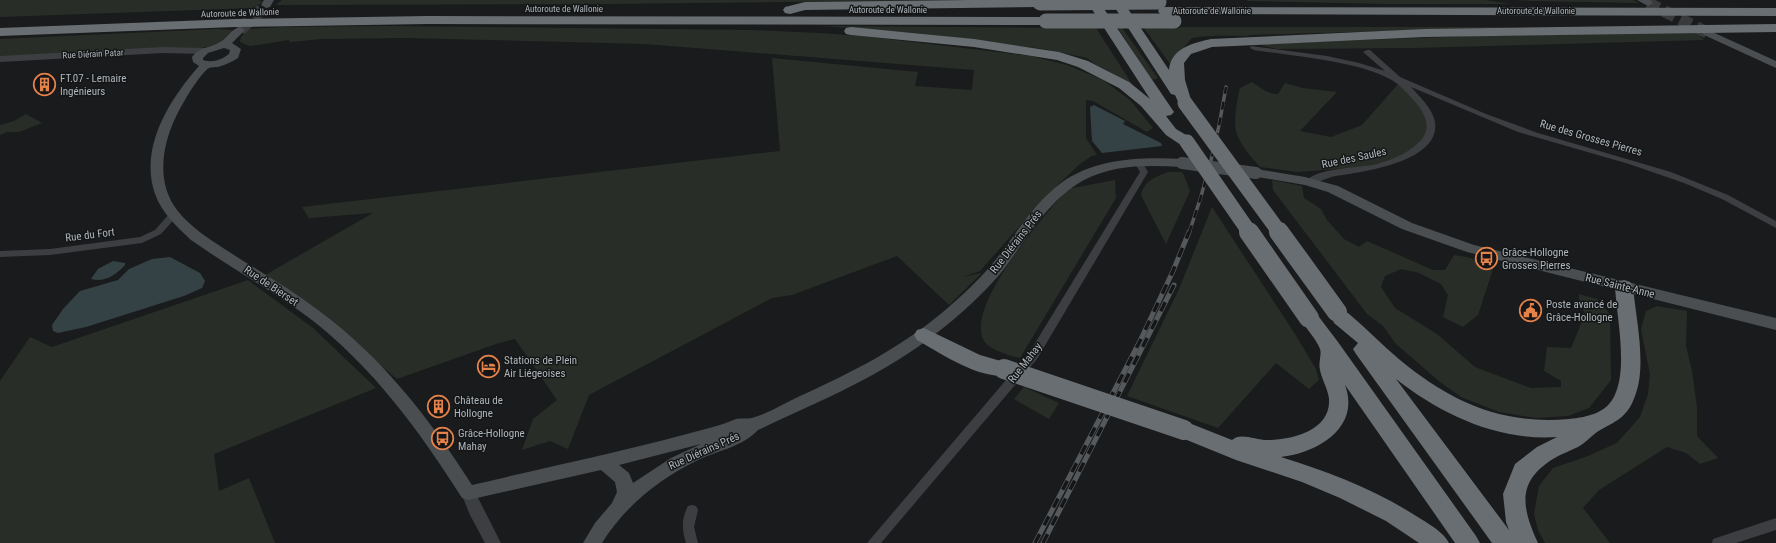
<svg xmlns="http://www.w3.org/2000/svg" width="1776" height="543" viewBox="0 0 1776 543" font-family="'Roboto Condensed',sans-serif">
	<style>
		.green { fill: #282e27 }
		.water { fill: #344245 }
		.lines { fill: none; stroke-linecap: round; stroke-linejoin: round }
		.secondary-tunnel { stroke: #383a3c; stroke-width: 12; stroke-dasharray: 12 6; stroke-linecap: butt }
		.minor { fill: #3c3e41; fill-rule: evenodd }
		.tertiary { fill: #3c3e41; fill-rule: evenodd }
		.secondary { fill: #4a4e51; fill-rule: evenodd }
		.motorway { fill: #686e72; fill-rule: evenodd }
		.rail-far1-casing { stroke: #55595c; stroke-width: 3.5 }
		.rail-casing { stroke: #55595c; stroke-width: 5 }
		.rail-far1 { stroke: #151617; stroke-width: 2.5; stroke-dasharray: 8; stroke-linecap: butt }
		.rail { stroke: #151617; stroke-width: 3.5; stroke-dasharray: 10; stroke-linecap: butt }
		.secondary-bridge { stroke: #4a4e51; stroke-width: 12 }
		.motorway-bridge-far1 { stroke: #686e72; stroke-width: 15 }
		.motorway-bridge { stroke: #686e72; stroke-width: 20 }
		.labels { text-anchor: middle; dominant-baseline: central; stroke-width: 3; stroke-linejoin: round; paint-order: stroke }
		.far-street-label { font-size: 9px; fill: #aeb6bb; stroke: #151617 }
		.poi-label { font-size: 11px; fill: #aeb6bb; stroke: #151617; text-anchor: start }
		.street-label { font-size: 11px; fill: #aeb6bb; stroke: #151617 }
	</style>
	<rect width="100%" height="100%" fill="#1a1b1c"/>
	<g class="green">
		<polygon points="0,0 259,0 263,2 252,8 0,17"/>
		<polygon points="282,0 948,0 605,4 276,5"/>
		<polygon points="1248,0 1485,0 1510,4 1387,4 1246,1"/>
		<polygon points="1516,0 1633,0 1639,3 1532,1"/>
		<polygon points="385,26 752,30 819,33 862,36 1030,56 1067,65 1103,80 1130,100 1153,128 1147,132 1093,101 1086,100 1086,138 1097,155 1092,156 1080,164 1047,195 980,271 962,277 982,273 949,305 897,256 792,295 772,298 589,395 568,449 550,441 522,450 533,419 557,400 515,339 496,344 397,379 322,316 265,275 373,213 309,218 302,207 780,151 772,58 918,72 915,86 972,90 974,70 645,44 406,38 322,39 290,42 289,40 250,46 240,42 241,37 249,29 281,27"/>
		<polygon points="823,26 1096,28 1134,87 1107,70 1095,64 1087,58 1044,49 915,33"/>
		<path d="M1181 27H1521L1249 35 1248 36C1229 36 1211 35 1192 38 1185 47 1176 54 1170 64L1144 28H1180Z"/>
		<polygon points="1118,28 1122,28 1158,78 1152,80"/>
		<polygon points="216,29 233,30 218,44 202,48 0,57 0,39"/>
		<polygon points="1695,32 1704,40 1413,48 1277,49 1257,44 1473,36"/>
		<path d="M1252 82C1261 88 1267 94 1278 94L1285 83 1303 88 1337 92 1300 131 1331 137 1362 125 1399 83 1424 109 1428 131 1421 141 1404 156 1364 167 1297 172 1260 167C1252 158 1243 148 1238 137 1232 126 1237 100 1240 88Z"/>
		<polygon points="26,114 42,123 19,132 7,132 0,135 0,125 14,121"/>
		<path d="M1168 172H1181L1183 173 1190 191 1166 244 1141 195C1144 181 1155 177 1168 172Z"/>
		<path d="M1115 180 1116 198 1020 358C1010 356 987 349 983 339 967 303 1044 217 1067 189Z"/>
		<polygon points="1272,180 1302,186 1304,198 1321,209 1327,220 1344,239 1359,247 1367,241 1433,270 1445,270 1454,255 1467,257 1494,266 1478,315 1463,327 1443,317 1448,295 1441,284 1419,273 1401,269 1385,276 1381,287 1395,308 1437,334 1475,367 1531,388 1561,387 1561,381 1544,371 1547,347 1571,348 1585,314 1579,300 1579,294 1597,299 1610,314 1611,380 1589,408 1568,416 1536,418 1499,412 1461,397 1440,382 1396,344 1383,326 1367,314 1273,190"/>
		<polygon points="1212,207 1295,334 1316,369 1319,380 1309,389 1276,363 1218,428 1127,396 1179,289"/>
		<polygon points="248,280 313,328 376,388 214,454 219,491 249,478 275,543 0,543 0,381 30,337 52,347"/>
		<polygon points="1657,306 1687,311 1686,346 1692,371 1697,407 1697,436 1718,458 1700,464 1686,453 1667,447 1599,490 1583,508 1610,543 1545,543 1538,530 1534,514 1539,486 1553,468 1588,456 1617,443 1640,417 1648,394 1650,374 1641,329 1646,311"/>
		<polygon points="1024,387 1059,403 1049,419 1014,399"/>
	</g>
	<g class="water">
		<polygon points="1094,105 1125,121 1123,124 1161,143 1162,146 1102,153 1092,141 1090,107"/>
		<polygon points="170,257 200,273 205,281 202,288 184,296 86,327 58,333 53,331 52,325 63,309 80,291 118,280 129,269 152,259"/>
		<path d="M113 261 125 263V265C116 275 104 283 91 279L98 269Z"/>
	</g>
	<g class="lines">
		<g class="secondary-tunnel">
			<polyline points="1648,3 1708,33"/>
			<polyline points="240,30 266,5"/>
		</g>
		<g class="minor">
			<path d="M1251 46 1327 56 1359 63 1385 71 1363 52 1367 50H1370L1400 77 1486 114 1538 133 1671 172 1728 195 1776 221V228L1722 199 1684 183 1629 164 1518 132 1411 87C1419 96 1433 109 1435 122 1441 162 1362 172 1336 176 1327 177 1313 186 1307 184L1305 182C1316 168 1355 168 1372 165 1388 161 1406 155 1418 143 1439 124 1417 103 1402 88 1377 62 1291 56 1254 50L1250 48Z"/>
			<polygon points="1138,159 1141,160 1148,172 1037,359 881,543 867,543 1029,353 1140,172 1134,162"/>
			<polygon points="173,212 178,215 161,234 142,243 50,255 0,257 0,251 50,249 140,237 155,230 170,213"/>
			<path d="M692 505 696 506 698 510 694 527 698 543H686C682 530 681 519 688 506Z"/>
			<polygon points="1776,518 1776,530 1736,543 1712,543 1713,539"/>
		</g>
		<g class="tertiary">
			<polygon points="163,47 204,48 209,51 204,54 163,53 0,62 0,56"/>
			<polygon points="468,487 473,488 501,543 485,543 470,515 461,493 463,488"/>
		</g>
		<g class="secondary">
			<polygon points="264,0 274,0 270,7 266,8 261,5"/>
			<polygon points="1637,0 1650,0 1653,3 1648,6"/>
			<path d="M240 27 245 30 232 43 241 49 238 58C232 62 225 65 218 67 216 67 211 67 209 68 203 71 188 94 185 100 165 132 152 177 177 210 184 219 192 226 201 233 239 260 281 282 318 310 382 357 430 419 472 485 552 466 634 449 713 427 721 425 728 422 736 419 741 418 747 419 752 418 769 413 785 403 800 396 851 373 900 348 943 312 963 295 982 277 998 257 1017 232 1035 202 1061 183 1096 158 1141 157 1182 159L1186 160 1188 163 1186 166 1182 167C1149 165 1114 164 1084 180 1046 201 1026 241 1000 274 982 295 960 315 938 332 884 375 820 401 758 430 742 447 719 450 698 460 659 479 625 506 602 543H583L595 523 612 503 617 492 615 482 601 470 468 500 462 498C419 430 372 366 308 317 270 289 229 267 191 240 177 227 162 213 155 194 139 148 169 100 199 66L193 62 192 57C199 47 210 48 220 42 227 38 231 29 240 27ZM224 48 230 50 229 54C221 60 213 63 203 60V58L208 53ZM701 444 671 458 633 483 629 473 619 465Z"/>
			<polygon points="1708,30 1776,61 1776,68 1704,35 1703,33"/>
			<polygon points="1256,169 1305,177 1338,186 1412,223 1474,245 1776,318 1776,330 1467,252 1402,229 1328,192 1305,185 1252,176 1250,173 1252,170"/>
		</g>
		<g class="motorway">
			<polygon points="969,0 1044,0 1047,3 1045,6 1040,7 805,10 790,14 785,13 783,10 785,7 805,2"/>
			<polygon points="1086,0 1098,0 1174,112 1171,115 1166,116 1176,129 1193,139 1195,142 1193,145 1187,147 1181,145 1166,135 1141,106 1119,88 1078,67 1057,60 974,47 851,35 846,34 844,31 846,28 851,27 974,39 1059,52 1088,61 1129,82 1150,99"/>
			<path d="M1110 0H1122L1169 70C1171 48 1193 43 1211 39L1425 29 1776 24V32L1425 37 1212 47 1191 54 1184 63 1185 80 1192 103 1190 106 1185 107 1180 106 1175 95 1171 94Z"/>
			<polygon points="1165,7 1776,8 1776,16 1160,14 1158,11 1160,8"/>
			<polygon points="428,16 1046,17 1051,18 1053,21 1051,24 1046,25 428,24 235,27 0,36 0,28 235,19"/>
			<path d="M1624 280 1630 282 1633 287C1636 319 1647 366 1635 396 1627 419 1615 421 1597 432 1590 437 1585 443 1578 447 1570 451 1561 454 1553 459 1516 482 1522 508 1538 543H1492L1356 354 1353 349 1358 343 1334 323 1332 318 1334 313 1341 311 1348 313C1366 328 1382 345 1400 360 1451 402 1502 425 1569 419 1588 417 1609 413 1616 392 1627 364 1617 318 1615 287L1618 282ZM1396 379C1442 415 1498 441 1557 437L1537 447 1515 464 1503 494 1506 522 1509 530Z"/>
			<path d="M1309 311 1316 313 1338 342 1476 536 1480 543H1455L1345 385C1361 428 1317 453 1281 457 1330 472 1378 491 1421 519 1432 526 1443 532 1449 543H1419L1386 521 1340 498 1302 482 1236 460 1177 436 1174 430 1177 424 1184 421 1232 440C1240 432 1256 440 1267 440 1291 440 1331 431 1329 399 1328 389 1322 380 1320 370 1318 363 1322 354 1320 349 1316 338 1305 328 1300 318L1302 313Z"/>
			<path d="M924 328 980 355 1011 364 1014 369 1011 374C984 383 940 353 917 340L914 335 917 330Z"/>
		</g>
		<defs>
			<path id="rail-far1" d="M1189 233C1206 185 1218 138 1226 87"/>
			<g id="rail">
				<polyline points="1035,543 1140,341 1173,271 1189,232"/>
				<polyline points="1043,543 1174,285"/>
			</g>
		</defs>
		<use href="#rail-far1" class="rail-far1-casing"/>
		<use href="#rail" class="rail-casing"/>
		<use href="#rail-far1" class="rail-far1"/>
		<use href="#rail" class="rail"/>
		<polyline class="secondary-bridge" points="1182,163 1256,173"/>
		<g class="motorway-bridge-far1">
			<polyline points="1040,3 1159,2"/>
			<polyline points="1046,21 1174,21"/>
			<polyline points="1185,103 1280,233"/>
			<polyline points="1187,142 1250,233"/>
		</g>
		<g class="motorway-bridge">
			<polyline points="1249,232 1309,318"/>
			<polyline points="1279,232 1337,312"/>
			<polyline points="1004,369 1184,430"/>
		</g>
	</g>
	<defs>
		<symbol id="building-ring" viewBox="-11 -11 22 22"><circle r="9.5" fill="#151617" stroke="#e5824a" stroke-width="1.5"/><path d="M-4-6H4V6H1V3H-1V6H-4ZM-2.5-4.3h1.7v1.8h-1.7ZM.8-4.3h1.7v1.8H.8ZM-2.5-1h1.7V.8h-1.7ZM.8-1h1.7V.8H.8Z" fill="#e5824a"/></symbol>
		<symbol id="bus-ring" viewBox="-11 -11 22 22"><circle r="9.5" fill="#151617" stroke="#e5824a" stroke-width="1.5"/><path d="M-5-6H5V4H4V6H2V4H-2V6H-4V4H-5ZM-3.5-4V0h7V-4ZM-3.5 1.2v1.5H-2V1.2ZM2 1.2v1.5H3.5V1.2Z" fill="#e5824a"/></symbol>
		<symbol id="civic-ring" viewBox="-11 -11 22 22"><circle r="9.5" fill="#151617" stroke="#e5824a" stroke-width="1.5"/><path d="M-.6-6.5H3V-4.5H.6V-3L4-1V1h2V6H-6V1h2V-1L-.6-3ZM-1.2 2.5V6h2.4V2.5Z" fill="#e5824a"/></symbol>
		<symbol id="hotel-ring" viewBox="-11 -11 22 22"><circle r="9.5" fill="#151617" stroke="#e5824a" stroke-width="1.5"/><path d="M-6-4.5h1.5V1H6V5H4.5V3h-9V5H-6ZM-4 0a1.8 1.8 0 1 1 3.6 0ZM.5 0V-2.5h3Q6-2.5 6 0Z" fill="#e5824a"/></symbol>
	</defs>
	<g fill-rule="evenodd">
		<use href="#building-ring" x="32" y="72" width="25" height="25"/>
		<use href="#bus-ring" x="1474" y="246" width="25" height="25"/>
		<use href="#civic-ring" x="1518" y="298" width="25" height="25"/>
		<use href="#hotel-ring" x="476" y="354" width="25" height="25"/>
		<use href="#building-ring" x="426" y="394" width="25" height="25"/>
		<use href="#bus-ring" x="430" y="426" width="25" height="25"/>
	</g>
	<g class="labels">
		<g class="far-street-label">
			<text x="564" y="9">Autoroute de Wallonie</text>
			<text x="888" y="10">Autoroute de Wallonie</text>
			<text x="1212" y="11">Autoroute de Wallonie</text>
			<text x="1536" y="11">Autoroute de Wallonie</text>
			<text transform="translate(240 13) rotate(-2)">Autoroute de Wallonie</text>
			<text transform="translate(93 54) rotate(-3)">Rue Diérain Patar</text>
		</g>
		<g class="poi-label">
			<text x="60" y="78">FT.07 - Lemaire<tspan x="60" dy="13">Ingénieurs</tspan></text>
			<text x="1502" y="252">Grâce-Hollogne<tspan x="1502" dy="13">Grosses Pierres</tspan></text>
			<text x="1546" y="304">Poste avancé de<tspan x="1546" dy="13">Grâce-Hollogne</tspan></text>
			<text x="504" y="360">Stations de Plein<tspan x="504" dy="13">Air Liégeoises</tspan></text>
			<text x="454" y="400">Château de<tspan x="454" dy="13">Hollogne</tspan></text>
			<text x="458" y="433">Grâce-Hollogne<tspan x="458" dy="13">Mahay</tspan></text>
		</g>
		<g class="street-label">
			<text transform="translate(1591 138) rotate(16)">Rue des Grosses Pierres</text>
			<text transform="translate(1354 158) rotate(-12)">Rue des Saules</text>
			<text transform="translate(90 235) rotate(-7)">Rue du Fort</text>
			<text transform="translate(1016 242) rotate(-52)">Rue Diérains Prés</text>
			<text transform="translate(271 286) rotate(34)">Rue de Bierset</text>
			<text transform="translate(1620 286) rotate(14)">Rue Sainte-Anne</text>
			<text transform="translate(1025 363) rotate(-52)">Rue Mahay</text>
			<text transform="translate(704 451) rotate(-24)">Rue Diérains Prés</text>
		</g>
	</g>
</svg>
